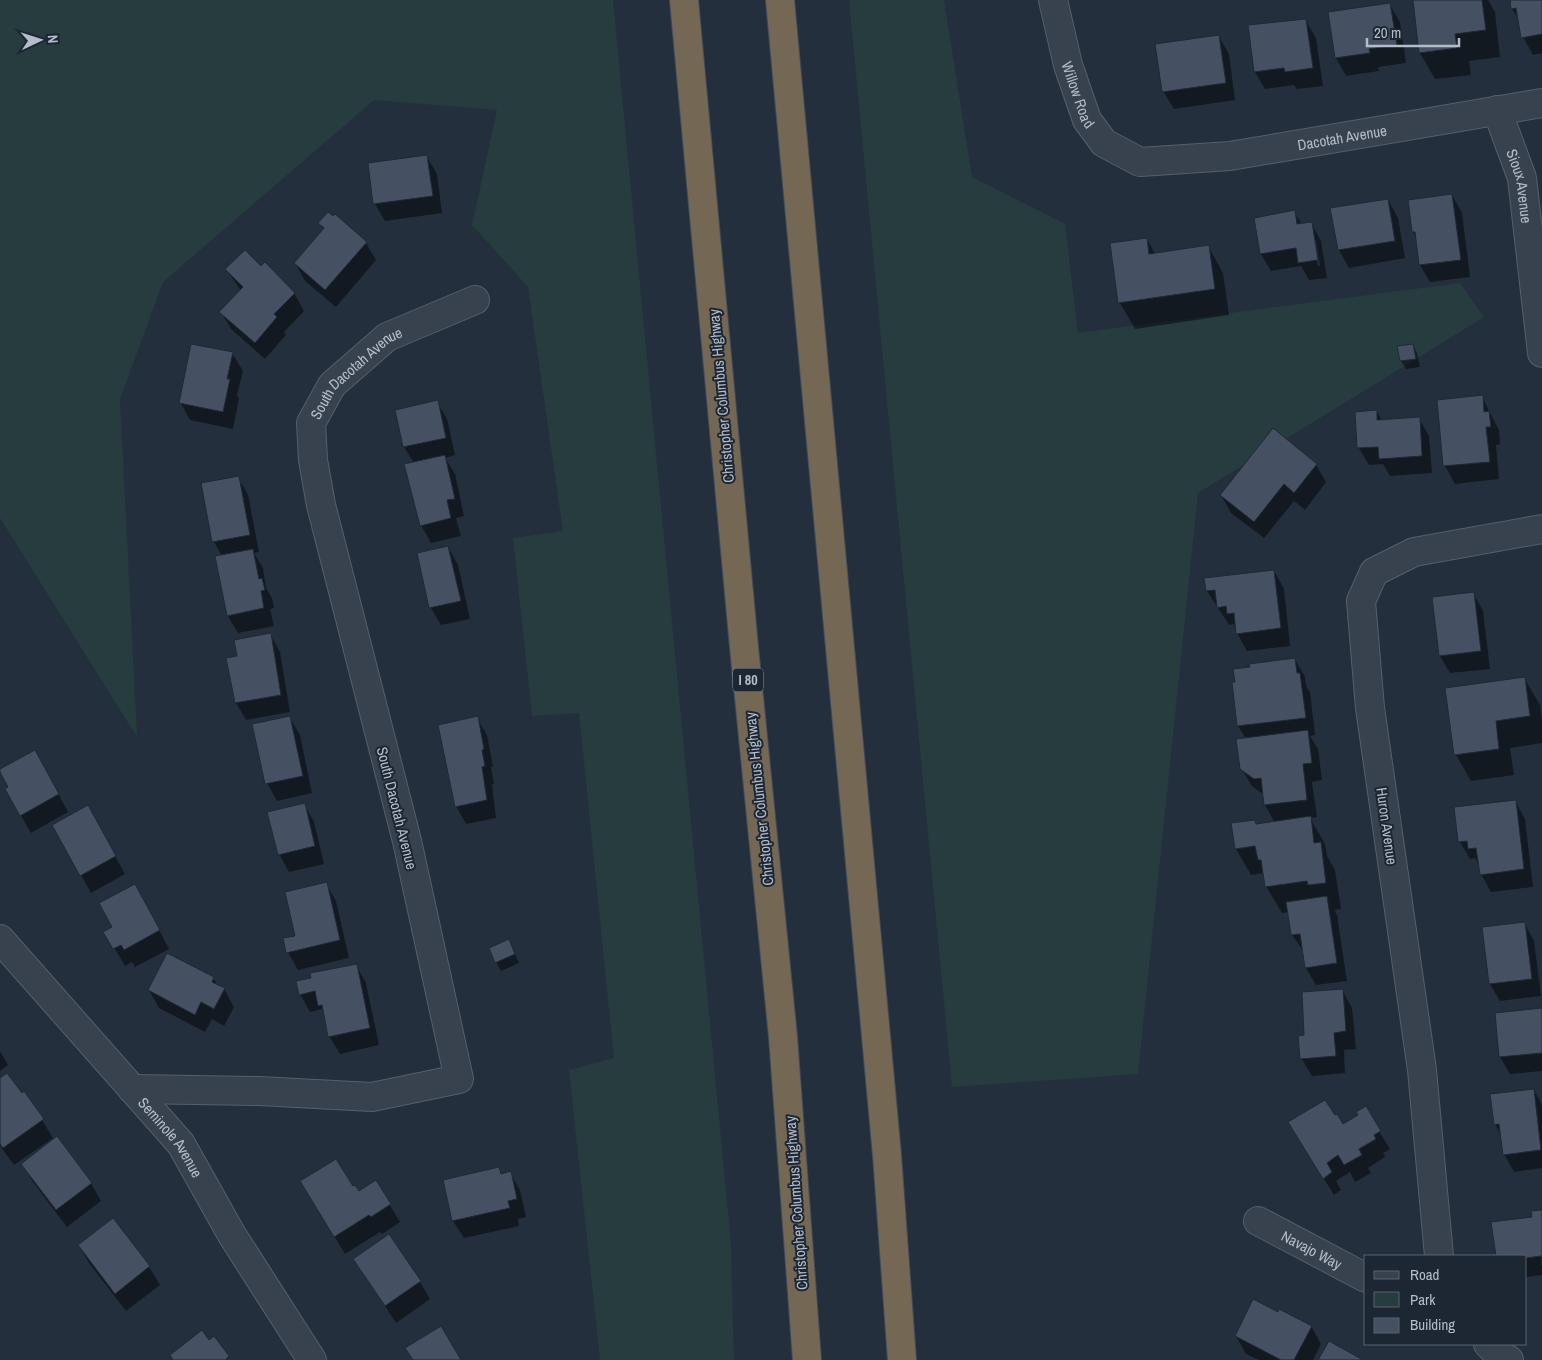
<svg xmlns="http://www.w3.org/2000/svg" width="1542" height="1360" viewBox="0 0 1542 1360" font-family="'Archivo Narrow',sans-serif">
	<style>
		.green { fill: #263c3f }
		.shadow { fill: #0007; fill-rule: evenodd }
		.building { fill: #455162; stroke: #1f2835 }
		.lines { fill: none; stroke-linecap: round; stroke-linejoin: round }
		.minor-casing { stroke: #565f6c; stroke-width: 30 }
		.highway-casing { stroke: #434c59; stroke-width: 30 }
		.minor { stroke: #38414e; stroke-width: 28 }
		.highway { stroke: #746855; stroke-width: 28 }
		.labels { text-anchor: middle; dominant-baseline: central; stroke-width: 4; stroke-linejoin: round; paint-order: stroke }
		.shield { fill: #1d2633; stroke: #878f9c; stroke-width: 1 }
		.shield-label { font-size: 14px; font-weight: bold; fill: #b4bcc9 }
		.street-label { font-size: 15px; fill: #b4bcc9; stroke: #1d2633 }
	</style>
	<rect width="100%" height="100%" fill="#242f3e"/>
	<g class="green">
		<polygon points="0,0 613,0 731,1244 734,1360 600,1360 569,1070 614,1058 579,713 532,716 513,538 563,531 528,287 472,225 497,110 374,100 163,282 120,399 137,737 0,518"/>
		<polygon points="849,0 944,0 972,177 1065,224 1078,333 1460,283 1484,317 1198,493 1138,1074 952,1087"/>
	</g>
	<g class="shadow">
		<polygon points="1414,0 1488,0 1495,12 1500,57 1469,61 1471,75 1435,79 1420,53"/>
		<polygon points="1511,0 1542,0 1542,53 1533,55 1523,37 1520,21 1512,9"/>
		<polygon points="1390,5 1400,22 1406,63 1378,67 1379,71 1346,76 1336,58 1330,13"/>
		<polygon points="1306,21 1316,38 1323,86 1297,89 1294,85 1265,89 1255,72"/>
		<polygon points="1219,37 1229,54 1235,100 1174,109 1163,91"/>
		<polygon points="426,156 437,174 442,213 385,221 375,204"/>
		<polygon points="1452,195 1462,213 1470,277 1430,282 1420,265 1417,239 1413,232"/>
		<polygon points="1388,200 1398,218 1405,258 1349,268 1339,250 1332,209"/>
		<path d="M1294 211 1302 225 1311 223 1321 241 1327 278 1309 280 1301 266 1271 271 1261 254ZM1313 240H1316L1320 266H1318Z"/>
		<polygon points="333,218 366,243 376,260 336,307 305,281 295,263 324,230 320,223"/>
		<polygon points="1147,239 1155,254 1208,246 1223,273 1229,315 1135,329 1120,303 1111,244"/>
		<polygon points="260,268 294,293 304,311 284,332 286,335 265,359 231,329 221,312 241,291 227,270"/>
		<polygon points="1413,345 1417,353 1420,367 1406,369 1401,361"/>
		<polygon points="232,353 243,371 237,395 239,398 233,429 190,420 180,402"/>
		<polygon points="1482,397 1499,430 1500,444 1496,445 1499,479 1455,484 1445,466 1438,401"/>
		<polygon points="437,402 447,419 455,455 445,458 455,474 464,516 456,518 461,536 431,543 421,525 414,463 404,447 397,411"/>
		<polygon points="1377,411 1382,421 1419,418 1429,436 1432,473 1390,476 1383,464 1369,465 1359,448"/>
		<polygon points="1316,465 1326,482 1305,510 1294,501 1264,538 1231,513 1221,495"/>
		<polygon points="238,477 248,495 259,552 254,553 263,568 266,588 272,598 274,608 270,609 274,626 238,633 228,616 222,556 214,542 203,484"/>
		<polygon points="448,547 458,565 470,619 441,625 431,608 418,554"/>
		<polygon points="1274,571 1284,589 1290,646 1247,651 1237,633 1234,624 1229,625 1207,591"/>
		<polygon points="1473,593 1483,611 1490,669 1450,673 1440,656"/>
		<polygon points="270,634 280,652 290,712 246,720 236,703 228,659 238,657"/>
		<polygon points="1295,660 1305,677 1306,686 1310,692 1315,735 1310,736 1318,749 1322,780 1312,782 1317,817 1310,818 1325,844 1327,856 1335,870 1341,909 1334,910 1337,915 1347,981 1316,985 1306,968 1304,952 1292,935 1289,912 1282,913 1266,886 1264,873 1251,875 1236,849 1257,825 1275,823 1265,805 1264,795 1252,786 1241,768 1246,739 1238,726"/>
		<polygon points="1524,678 1540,705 1542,722 1542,743 1510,748 1514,775 1471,781 1456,755"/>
		<polygon points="290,718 300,735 312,793 277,801 267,783"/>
		<polygon points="477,718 487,735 493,767 491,767 494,784 492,784 496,818 466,824 456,806"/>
		<polygon points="45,769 68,812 31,833 6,790"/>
		<polygon points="1515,801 1525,819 1533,887 1491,892 1481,874 1480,867 1475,858 1470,859 1460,842"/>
		<polygon points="304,804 314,822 324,864 289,872 279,854"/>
		<polygon points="98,824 125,874 91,893 53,825"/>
		<polygon points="326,884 336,901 349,958 298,970 288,952"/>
		<polygon points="145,903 169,949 135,967 132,962 125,966 105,932"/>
		<polygon points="1524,923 1534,941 1541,996 1500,1001 1490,984"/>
		<polygon points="509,941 519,963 501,971 496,962"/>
		<polygon points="356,965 366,983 379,1045 340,1054 329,1036 325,1016 322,1009 310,1012 300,994"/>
		<polygon points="213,978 218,986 224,989 234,1007 224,1026 212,1019 205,1032 159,1008 149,990"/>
		<polygon points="1342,990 1352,1008 1356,1049 1344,1050 1345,1073 1312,1076 1301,1058 1305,1037"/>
		<polygon points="1542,1010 1542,1071 1510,1074 1500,1057"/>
		<polygon points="0,1051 8,1065 0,1071"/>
		<polygon points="0,1079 21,1095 42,1120 53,1138 14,1165 0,1146"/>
		<polygon points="1534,1090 1542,1105 1542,1168 1514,1172 1504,1154 1502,1137 1495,1124"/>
		<polygon points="1365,1108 1390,1149 1383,1153 1385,1157 1368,1168 1371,1173 1355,1182 1350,1172 1336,1181 1341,1190 1334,1195 1300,1140 1334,1117 1343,1126 1360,1116"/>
		<polygon points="23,1164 91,1183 101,1201 67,1227 33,1182"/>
		<polygon points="499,1169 502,1175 510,1173 520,1190 526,1217 518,1219 519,1226 464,1238 453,1221"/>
		<polygon points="376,1182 400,1222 382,1234 380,1232 345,1254 312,1199 352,1188 359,1193"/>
		<polygon points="1542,1211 1542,1275 1526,1277 1526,1256 1497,1256 1493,1223 1533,1218"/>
		<polygon points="113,1220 149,1267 160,1285 126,1311 89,1263 79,1246"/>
		<polygon points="354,1259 420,1282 430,1299 396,1323"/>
		<polygon points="1278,1314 1311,1326 1321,1344 1313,1360 1259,1360 1246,1354 1236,1336"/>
	</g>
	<g class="building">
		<polygon points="1413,0 1482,0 1486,30 1455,34 1457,48 1419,53"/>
		<polygon points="1510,0 1542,0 1542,34 1521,38 1516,8 1511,9"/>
		<polygon points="1390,3 1397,45 1369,49 1370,53 1335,58 1328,12"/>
		<polygon points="1306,19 1313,68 1285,72 1284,68 1254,72 1248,25"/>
		<polygon points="1219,35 1226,83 1162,92 1155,44"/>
		<polygon points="427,155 433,196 373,204 368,163"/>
		<polygon points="1452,194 1461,260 1419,265 1415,232 1412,232 1408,200"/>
		<polygon points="1388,199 1395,241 1338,250 1330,208"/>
		<polygon points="1295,210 1297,224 1312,222 1318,260 1298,263 1296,248 1260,254 1254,218"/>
		<polygon points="328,212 333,216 335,214 367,242 325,290 294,263 324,228 318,223"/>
		<polygon points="1147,238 1149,254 1209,245 1215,289 1118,303 1110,243"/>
		<polygon points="245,250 261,266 265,262 295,293 274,314 277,317 255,343 219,312 243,287 225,269"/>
		<polygon points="191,344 233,352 227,379 230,379 223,412 179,403"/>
		<polygon points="1413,344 1416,359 1400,361 1397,346"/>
		<polygon points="1483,395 1484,412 1489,411 1491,427 1486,427 1490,462 1443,466 1437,400"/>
		<polygon points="438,400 446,438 403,447 395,410"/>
		<polygon points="1377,410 1377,420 1420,417 1422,456 1379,459 1378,447 1357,448 1355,412"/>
		<polygon points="1273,428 1317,464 1294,493 1284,484 1254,522 1220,495"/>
		<polygon points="445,455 455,499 447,500 451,518 420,526 404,464"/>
		<polygon points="239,476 250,535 212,542 201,483"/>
		<polygon points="448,546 461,601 429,608 417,553"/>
		<polygon points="253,549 259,579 262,578 265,590 261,591 264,608 227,616 215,556"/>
		<polygon points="1274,570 1281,628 1236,634 1234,613 1227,614 1226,606 1217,608 1215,590 1206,591 1204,578"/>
		<polygon points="1474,592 1481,651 1439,656 1432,597"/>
		<polygon points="271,633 281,695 235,703 226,658 237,656 234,640"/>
		<polygon points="1295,658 1297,673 1300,673 1306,718 1237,726 1232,682 1235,682 1233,669 1250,667 1249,664"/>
		<polygon points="1525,677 1530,716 1496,721 1499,749 1454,755 1445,688"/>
		<polygon points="290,716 303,776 265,784 252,724"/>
		<polygon points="478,716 484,749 482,750 485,766 482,767 487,800 455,807 438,725"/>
		<polygon points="1308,730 1312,763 1303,764 1307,800 1264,805 1261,778 1254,779 1240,769 1236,739"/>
		<polygon points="35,750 59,794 20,816 5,789 8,787 0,772 0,769"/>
		<polygon points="1516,800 1524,869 1480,875 1476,848 1468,849 1467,841 1458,842 1454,807"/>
		<polygon points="305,803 315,846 278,855 267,812"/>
		<polygon points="88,805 116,856 80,876 52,825"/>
		<polygon points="1311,816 1314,843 1321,842 1326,883 1308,885 1307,881 1265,887 1261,860 1258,860 1255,846 1235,849 1231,823 1255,820 1256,824"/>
		<polygon points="327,882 340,940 286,953 283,938 295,936 285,892"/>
		<polygon points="135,884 160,930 124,950 121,945 113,949 103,932 112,927 99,903"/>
		<polygon points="1327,896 1337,963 1305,968 1300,934 1291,935 1286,902"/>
		<polygon points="1525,922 1532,979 1489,984 1482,927"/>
		<polygon points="509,939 515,954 495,963 489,948"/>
		<polygon points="167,953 214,977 212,982 225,988 214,1009 201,1002 195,1015 148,990"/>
		<polygon points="357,964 370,1028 328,1037 322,1005 318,1006 315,991 299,995 296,981 311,978 310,973"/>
		<polygon points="1343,989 1346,1031 1334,1033 1336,1056 1300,1059 1298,1036 1304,1035 1302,992"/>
		<polygon points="1542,1008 1542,1053 1499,1057 1495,1013"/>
		<polygon points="7,1073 22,1093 24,1091 44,1119 3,1148 0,1144 0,1078"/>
		<polygon points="1534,1089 1541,1150 1503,1155 1499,1124 1494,1125 1490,1094"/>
		<polygon points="1325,1100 1335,1115 1337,1114 1343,1124 1358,1115 1356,1112 1366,1106 1381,1131 1374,1135 1376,1139 1359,1149 1362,1155 1344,1165 1338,1155 1327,1163 1332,1172 1323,1179 1288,1122"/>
		<polygon points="57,1136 92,1183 56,1210 21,1164"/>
		<polygon points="336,1159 353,1186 355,1185 359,1191 376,1180 391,1204 371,1217 369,1215 334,1237 300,1181"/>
		<polygon points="499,1167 501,1174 511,1171 517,1199 508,1201 510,1208 452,1221 443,1180"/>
		<polygon points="1542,1210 1542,1265 1541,1256 1526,1258 1526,1256 1496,1256 1491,1222 1532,1217 1531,1211"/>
		<polygon points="113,1218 150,1266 115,1294 78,1245"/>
		<polygon points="389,1234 421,1281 385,1306 353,1259"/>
		<polygon points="1253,1299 1278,1312 1279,1309 1312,1326 1294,1360 1281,1360 1235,1336"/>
		<polygon points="441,1326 461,1360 413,1360 405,1348"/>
		<polygon points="202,1330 209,1340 214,1336 229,1356 226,1359 227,1360 173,1360 170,1355"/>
		<polygon points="1329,1341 1363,1360 1318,1360"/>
	</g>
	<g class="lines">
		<defs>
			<g id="minor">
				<path id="s1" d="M1053 0 1068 65 1087 120 1104 143 1140 162 1230 156 1542 103"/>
				<path id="s2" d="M1497 110 1522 178 1542 353"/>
				<path id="s3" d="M0 939 181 1144 232 1235 312 1360"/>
				<path id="s4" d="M132 1089 259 1091 372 1097 459 1079 407 841 321 505 313 460 311 423 332 385 387 337 475 300"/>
				<path id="s5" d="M1258 1221 1366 1278"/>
				<polyline points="1439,1256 1422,1070 1370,708 1361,601 1374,572 1414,552 1542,529"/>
				<polyline points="1488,1344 1498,1354 1509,1360"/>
			</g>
			<g id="highway">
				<polyline points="684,0 744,647 783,1037 807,1360"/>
				<polyline points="780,0 887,1155 902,1360"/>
			</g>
		</defs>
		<use href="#minor" class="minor-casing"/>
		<use href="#highway" class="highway-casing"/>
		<use href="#minor" class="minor"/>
		<use href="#highway" class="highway"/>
	</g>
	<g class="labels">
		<rect class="shield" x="733" y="668.5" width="30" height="23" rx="4"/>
		<g class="shield-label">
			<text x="748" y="680">I 80</text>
		</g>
		<g class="street-label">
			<text stroke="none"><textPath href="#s1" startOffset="98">Willow Road</textPath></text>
			<text stroke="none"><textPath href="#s1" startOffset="398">Dacotah Avenue</textPath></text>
			<text stroke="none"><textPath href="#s2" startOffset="80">Sioux Avenue</textPath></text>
			<text stroke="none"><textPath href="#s4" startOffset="1071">South Dacotah Avenue</textPath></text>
			<text transform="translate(721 396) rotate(-95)">Christopher Columbus Highway</text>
			<text transform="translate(759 799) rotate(-96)">Christopher Columbus Highway</text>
			<text transform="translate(397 808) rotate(76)">South Dacotah Avenue</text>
			<text transform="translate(1387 826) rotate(82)">Huron Avenue</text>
			<text stroke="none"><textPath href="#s3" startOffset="262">Seminole Avenue</textPath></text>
			<text transform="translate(796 1203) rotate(-94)">Christopher Columbus Highway</text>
			<text stroke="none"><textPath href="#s5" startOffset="61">Navajo Way</textPath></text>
		</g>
	</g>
	<rect x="1364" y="1255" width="162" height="90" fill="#1d2633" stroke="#59626f"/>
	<rect x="1374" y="1271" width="25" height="8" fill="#38414e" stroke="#59626f"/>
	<text x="1410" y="1280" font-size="15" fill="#b4bcc9">Road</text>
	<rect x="1374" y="1292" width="25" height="15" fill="#263c3f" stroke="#59626f"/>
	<text x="1410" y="1305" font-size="15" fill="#b4bcc9">Park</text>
	<rect x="1374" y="1318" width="25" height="15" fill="#455162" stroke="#59626f"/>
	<text x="1410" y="1330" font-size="15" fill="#b4bcc9">Building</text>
	<g transform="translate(40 40) rotate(86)" stroke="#1d2633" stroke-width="4" paint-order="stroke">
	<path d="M0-4L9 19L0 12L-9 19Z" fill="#b4bcc9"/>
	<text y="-8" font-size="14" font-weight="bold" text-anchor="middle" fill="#b4bcc9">N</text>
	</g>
	<path d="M1367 38v8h92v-8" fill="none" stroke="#b4bcc9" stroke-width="2.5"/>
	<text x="1374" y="38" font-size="15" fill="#b4bcc9" stroke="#1d2633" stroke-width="4" paint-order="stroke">20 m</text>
</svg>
